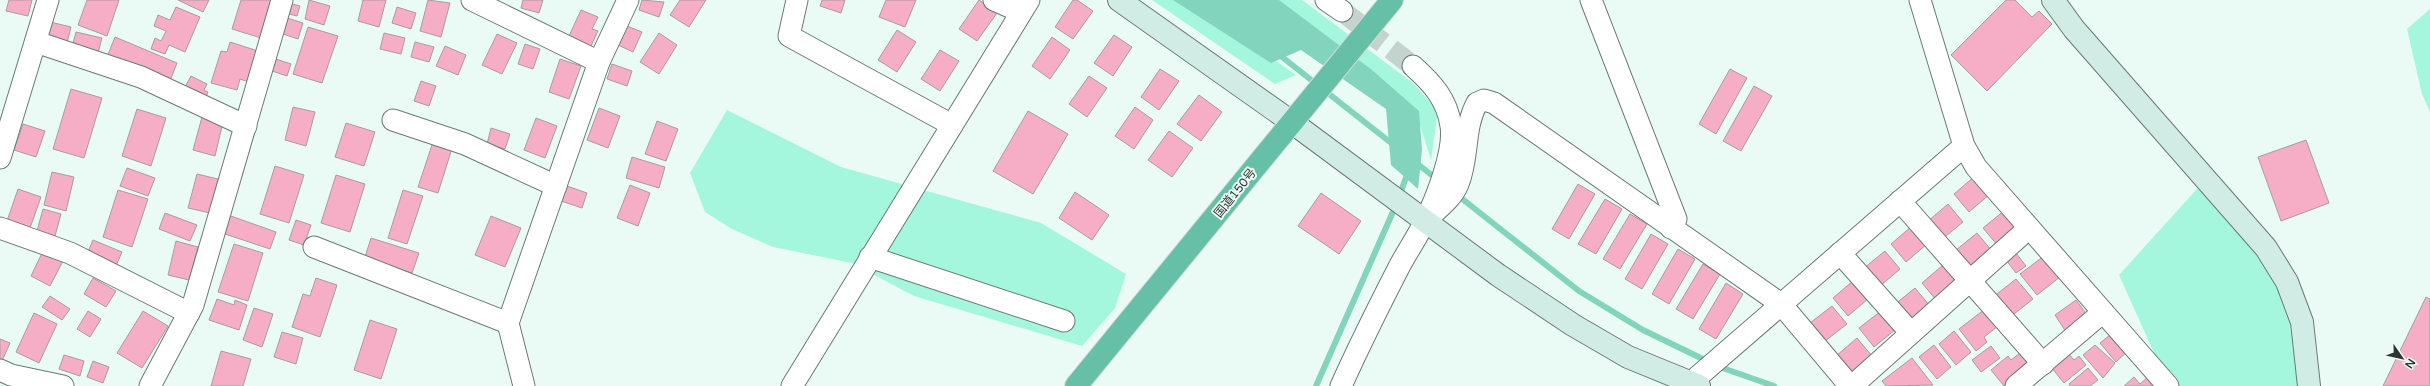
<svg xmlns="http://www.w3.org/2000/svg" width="2430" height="386" viewBox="0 0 2430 386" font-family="'Varela Round','Noto Sans JP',sans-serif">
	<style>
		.green { fill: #a4f6dd }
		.water { fill: #83d4bd }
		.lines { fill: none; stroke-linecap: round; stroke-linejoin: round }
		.stream { stroke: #83d4bd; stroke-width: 6 }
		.building { fill: #f5aec5; stroke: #ab9b9f }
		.street-tunnel { stroke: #c4d3ce; stroke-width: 21; stroke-dasharray: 21 10; stroke-linecap: butt }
		.street-casing { stroke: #6b7a75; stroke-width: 23 }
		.secondary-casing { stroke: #6b7a75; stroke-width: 24 }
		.highway-casing { stroke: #d9dada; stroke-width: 24 }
		.street { stroke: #fff; stroke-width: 21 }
		.secondary { stroke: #d1ece5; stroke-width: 22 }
		.highway { stroke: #65c0a7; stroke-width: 22 }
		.labels { text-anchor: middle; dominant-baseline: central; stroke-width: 4; stroke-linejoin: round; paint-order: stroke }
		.street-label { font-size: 12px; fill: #2d3432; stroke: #eafbf5 }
	</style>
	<rect width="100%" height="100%" fill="#eafbf5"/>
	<g class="green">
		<polygon points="1152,0 1191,0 1296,75 1275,84"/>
		<polygon points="1267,0 1302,0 1413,83 1438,111 1431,160 1420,125"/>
		<polygon points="2430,9 2430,112 2422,94 2407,29"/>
		<polygon points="727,110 841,167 1041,223 1126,274 1115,308 1082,346 914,296 852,263 773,247 732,229 705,212 690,173"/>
		<polygon points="2206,179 2295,302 2305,386 2169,386 2119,275"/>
	</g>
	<polygon class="water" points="1173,0 1279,0 1372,70 1419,111 1422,150 1418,189 1391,165 1386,109 1301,50 1271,63"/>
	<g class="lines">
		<g class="stream">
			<polyline points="1277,53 1395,146"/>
			<polyline points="1415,162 1438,180"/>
			<polyline points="1456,194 1579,291 1643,330 1709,362"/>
			<polyline points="1399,197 1408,172"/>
			<polyline points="1717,366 1774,386"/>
			<polyline points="1316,386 1396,205"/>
		</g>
	</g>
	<g class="building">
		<polygon points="9,0 32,0 28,16 6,11"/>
		<polygon points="87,0 119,0 107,36 78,25"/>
		<polygon points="178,0 209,0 203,12"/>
		<polygon points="241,0 273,0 261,38 232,29"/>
		<polygon points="309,0 330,6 324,25 305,19"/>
		<polygon points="363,0 386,0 379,27 358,21"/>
		<polygon points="428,0 450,3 441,37 420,31"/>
		<polygon points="523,0 543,0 539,13 521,8"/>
		<polygon points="642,0 664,2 659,17 639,10"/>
		<polygon points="680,0 706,0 689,27 670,15"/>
		<polygon points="822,0 845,0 841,13 820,6"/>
		<polygon points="886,0 916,0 905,27 879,17"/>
		<polygon points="979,0 997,13 977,41 959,29"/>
		<polygon points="1073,0 1077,0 1093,11 1073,39 1055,27"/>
		<polygon points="2006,0 2015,0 2032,17 2039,11 2052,24 1987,91 1951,55"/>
		<polygon points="289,3 300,6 297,16 285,13"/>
		<polygon points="176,7 200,17 185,52 169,45 165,54 151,49 155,38 161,41 166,31 154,26 158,15 170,20"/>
		<polygon points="397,7 416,13 411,29 392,23"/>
		<polygon points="581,10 598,17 592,29 598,31 591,46 569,36"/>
		<polygon points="284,17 303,23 298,39 280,33"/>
		<polygon points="50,22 71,27 67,43 46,37"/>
		<polygon points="627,26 642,32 633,52 618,45"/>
		<polygon points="308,27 338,36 322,83 293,74"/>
		<polygon points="897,30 916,42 897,72 878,60"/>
		<polygon points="76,32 102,38 98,53 72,47"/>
		<polygon points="384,33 405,38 401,54 380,49"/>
		<polygon points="659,33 677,45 659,74 640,62"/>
		<polygon points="497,34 517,43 502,74 482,65"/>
		<polygon points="1114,35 1132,47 1113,76 1094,63"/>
		<polygon points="115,37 177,63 170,81 107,57"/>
		<polygon points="1052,37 1070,50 1050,79 1032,66"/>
		<polygon points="230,42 258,51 249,82 240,79 237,90 211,83 221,51 227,52"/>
		<polygon points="415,42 434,47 429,62 411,57"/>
		<polygon points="525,44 540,49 533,69 518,64"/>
		<polygon points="445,46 466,55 458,75 436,66"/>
		<polygon points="940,50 959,61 940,91 921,79"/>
		<polygon points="273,58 291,64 287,76 269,70"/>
		<polygon points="560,59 581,66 569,99 549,92"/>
		<polygon points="612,64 632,71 627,86 607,79"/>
		<polygon points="1160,69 1179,81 1159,110 1141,97"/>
		<polygon points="1730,69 1747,78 1716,134 1699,124"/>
		<polygon points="191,76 207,84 204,90 208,92 205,99 184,89"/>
		<polygon points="1089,76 1107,88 1087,117 1069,104"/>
		<polygon points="421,81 436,86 429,106 414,101"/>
		<polygon points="1754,86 1772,96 1741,151 1723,141"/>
		<polygon points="71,89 102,98 84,158 53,149"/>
		<polygon points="1199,95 1222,112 1201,141 1177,124"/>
		<polygon points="293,107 315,112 306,146 285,140"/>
		<polygon points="1135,107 1153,120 1134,149 1115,136"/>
		<polygon points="599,108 620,116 608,148 587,140"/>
		<polygon points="137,109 166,118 151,166 122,156"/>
		<polygon points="1028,111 1068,134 1033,194 993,171"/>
		<polygon points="202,117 223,122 215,156 193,150"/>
		<polygon points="536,118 557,126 545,158 524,150"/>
		<polygon points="657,121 678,129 666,161 645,154"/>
		<polygon points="346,123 375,132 364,166 335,157"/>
		<polygon points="23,124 45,131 36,157 14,150"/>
		<polygon points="491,128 510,134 505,149 487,144"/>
		<polygon points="1169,131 1193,148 1172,177 1148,160"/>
		<polygon points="434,139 453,145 438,193 418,187"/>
		<polygon points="2306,140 2329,203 2281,221 2258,157"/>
		<polygon points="632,157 665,167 659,188 626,178"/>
		<polygon points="275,166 304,175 289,223 260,214"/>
		<polygon points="127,168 155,178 148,196 120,186"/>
		<polygon points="52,172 74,177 66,211 44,205"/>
		<polygon points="197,174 218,179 210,213 188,208"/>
		<polygon points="336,175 365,184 350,232 321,223"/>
		<polygon points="1975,176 1990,194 1969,212 1954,194"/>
		<polygon points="1578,184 1595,194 1569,239 1552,229"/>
		<polygon points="630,185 650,193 638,226 617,218"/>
		<polygon points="567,186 587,193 582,208 561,201"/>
		<polygon points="18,189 41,197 30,228 7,221"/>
		<polygon points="118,190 148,199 132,247 103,237"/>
		<polygon points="403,190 423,196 407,244 388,238"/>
		<polygon points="1075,192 1109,215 1092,240 1059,218"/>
		<polygon points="1321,193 1361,221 1339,254 1298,226"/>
		<polygon points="1605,199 1622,209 1596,254 1578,244"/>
		<polygon points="1948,204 1963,222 1941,240 1927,222"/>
		<polygon points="43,209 61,214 55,236 37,231"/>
		<polygon points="2005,210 2020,228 1998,246 1983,228"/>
		<polygon points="165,213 197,225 190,241 159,229"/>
		<polygon points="1630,214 1647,224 1620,269 1603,259"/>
		<polygon points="228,215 276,232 270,249 222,233"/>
		<polygon points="491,216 521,228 505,267 475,255"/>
		<polygon points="296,220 311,225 304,245 289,240"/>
		<polygon points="1912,226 1927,244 1906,262 1891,244"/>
		<polygon points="1977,233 1992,251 1971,268 1956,250"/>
		<polygon points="1651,234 1668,244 1642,289 1625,279"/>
		<polygon points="371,238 419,253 412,273 365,257"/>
		<polygon points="93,240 122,252 116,266 87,254"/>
		<polygon points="176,241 198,247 189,280 168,275"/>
		<polygon points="234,244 263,253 248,301 218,292"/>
		<polygon points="44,249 64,259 50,286 31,276"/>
		<polygon points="1678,249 1695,259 1669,304 1652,294"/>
		<polygon points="1885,251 1900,269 1879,287 1864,268"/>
		<polygon points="2016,253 2026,266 2016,273 2006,260"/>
		<polygon points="2044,256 2060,277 2037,295 2020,274"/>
		<polygon points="1703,264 1720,274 1693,319 1676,309"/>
		<polygon points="1943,265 1958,284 1937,301 1922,283"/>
		<polygon points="93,278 116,291 106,307 84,294"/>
		<polygon points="316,278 337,285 320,337 292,327 303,294 310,296"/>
		<polygon points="2016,279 2033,299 2014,314 2011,311 2007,314 1993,297"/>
		<polygon points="1854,280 1869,298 1848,316 1833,298"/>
		<polygon points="1726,283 1743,294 1716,339 1699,329"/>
		<polygon points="1915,288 1930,306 1909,323 1894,305"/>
		<polygon points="50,296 70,309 62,320 42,307"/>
		<polygon points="2426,297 2430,299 2430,386 2383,386"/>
		<polygon points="217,299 234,305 235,300 247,305 239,330 209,320"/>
		<polygon points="2076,300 2088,316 2066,332 2055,315"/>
		<polygon points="1832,306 1847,324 1825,341 1810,323"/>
		<polygon points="254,308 273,314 262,347 243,340"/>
		<polygon points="1985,309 1997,327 1984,337 1987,342 1976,351 1959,329"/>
		<polygon points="88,311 101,319 90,337 77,329"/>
		<polygon points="143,311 168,326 142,368 117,353"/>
		<polygon points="1881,311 1896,329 1874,347 1859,328"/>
		<polygon points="34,313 57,324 39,363 16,352"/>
		<polygon points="370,320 397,329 381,379 354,370"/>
		<polygon points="1954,331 1971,352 1956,365 1939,344"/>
		<polygon points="2115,331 2130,349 2116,362 2100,343"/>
		<polygon points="282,332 303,338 296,364 274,357"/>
		<polygon points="1857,338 1872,356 1851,374 1836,356"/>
		<polygon points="0,339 10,343 2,361 0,360"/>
		<polygon points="1934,345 1951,367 1937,379 1919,357"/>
		<polygon points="2095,345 2115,363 2103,378 2083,355"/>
		<polygon points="1991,346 2000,358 1981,372 1972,360"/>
		<polygon points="221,351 251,359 243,386 211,386"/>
		<polygon points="2020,353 2032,366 2007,386 2004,386 1991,370 2008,356 2011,360"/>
		<polygon points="2068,353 2074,360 2079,356 2086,365 2064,383 2051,367"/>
		<polygon points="64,355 84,361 80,376 59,369"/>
		<polygon points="1912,358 1933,385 1886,386 1882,381"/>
		<polygon points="93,361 109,367 103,383 87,377"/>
		<polygon points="2088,368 2098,380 2090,386 2070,386 2069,384"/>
		<polygon points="2134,377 2140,384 2148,377 2156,386 2124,386"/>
	</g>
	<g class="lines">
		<polyline class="street-tunnel" points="1342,11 1413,66"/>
		<defs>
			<g id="street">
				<polyline points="472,0 599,62"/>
				<polyline points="797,0 789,36 952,125"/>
				<polyline points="994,0 1021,12"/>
				<polyline points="1326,0 1342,11"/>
				<polyline points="1591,0 1676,219 1671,228"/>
				<polyline points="1920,0 1964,146 1976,167 2168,386"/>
				<polyline points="36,42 141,77 246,126"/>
				<polyline points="393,120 465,144 556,186"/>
				<polyline points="0,158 48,0"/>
				<polyline points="1900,201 2043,364"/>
				<path d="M1425 221C1436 210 1452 199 1458 184 1469 158 1463 129 1477 103L1484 100 1494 103 1781 304 1850 386"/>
				<polyline points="0,228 70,253 189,313"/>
				<polyline points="314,247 508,323"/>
				<polyline points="1840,253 1911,333"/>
				<polyline points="870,257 1064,321"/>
				<polyline points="0,370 11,375 63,386"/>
				<polyline points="150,386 193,305 282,0"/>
				<polyline points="524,386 508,323 599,62 628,0"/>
				<polyline points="792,386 1029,0"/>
				<path d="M1341 386C1359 346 1378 308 1398 269 1406 253 1417 238 1425 221 1436 199 1455 151 1451 126 1447 99 1432 83 1413 66"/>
				<polyline points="1687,386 1964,146"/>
				<polyline points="1852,386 2029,228"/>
				<polyline points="2016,386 2103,312"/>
			</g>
			<g id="secondary">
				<polyline points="1119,0 1293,123 1498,275 1573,325 1628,357 1699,386"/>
				<polyline points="2053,0 2074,29 2266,248 2287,282 2302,322 2309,386"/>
			</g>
			<polyline id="highway" points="1076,386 1392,0"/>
		</defs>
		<use href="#street" class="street-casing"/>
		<use href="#secondary" class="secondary-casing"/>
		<use href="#highway" class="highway-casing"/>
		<use href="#street" class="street"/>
		<use href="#secondary" class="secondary"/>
		<use href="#highway" class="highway"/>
	</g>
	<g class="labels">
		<g class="street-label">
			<text transform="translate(1235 193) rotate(-51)">国道150号</text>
		</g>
	</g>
	<g transform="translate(2402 358) rotate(124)" stroke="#eafbf5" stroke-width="3" paint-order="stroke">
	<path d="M0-3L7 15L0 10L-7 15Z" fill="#2d3432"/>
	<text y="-6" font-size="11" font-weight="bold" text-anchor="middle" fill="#2d3432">N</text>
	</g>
</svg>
